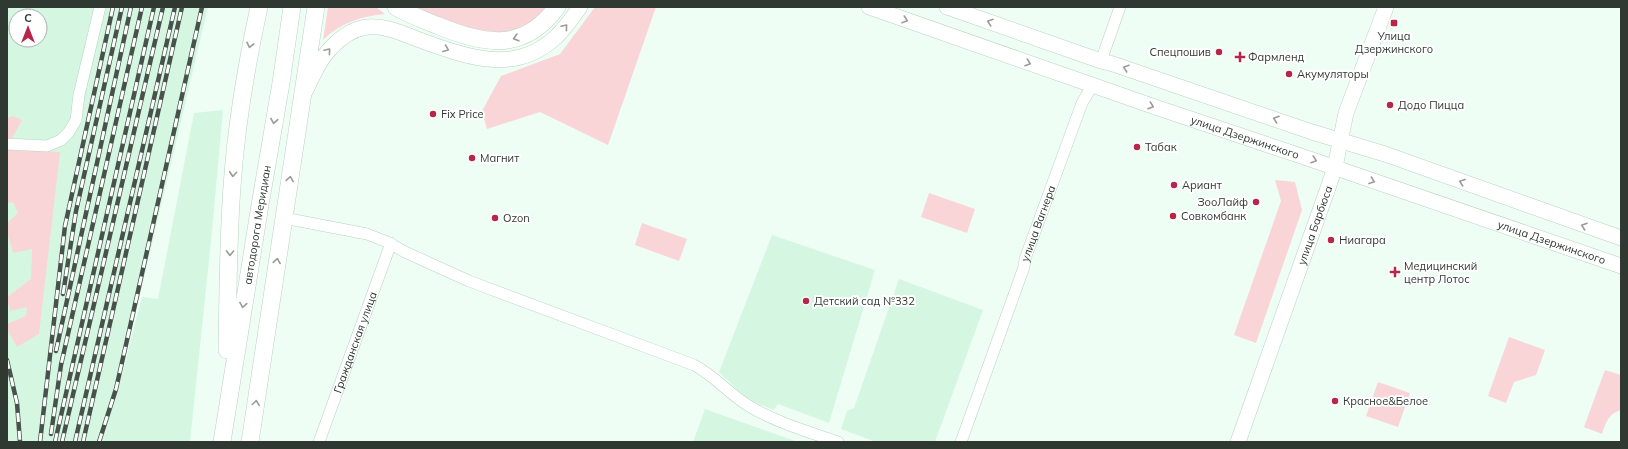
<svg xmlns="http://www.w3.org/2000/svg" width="1628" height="449" viewBox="0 0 1628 449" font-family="Mulish,sans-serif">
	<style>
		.built { fill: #d5f7e2; fill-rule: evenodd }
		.green { fill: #fad5d7 }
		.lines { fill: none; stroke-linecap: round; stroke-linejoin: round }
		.street-casing { stroke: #b9d2c2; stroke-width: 12 }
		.secondary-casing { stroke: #b9d2c2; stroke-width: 16 }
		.primary-casing { stroke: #b9d2c2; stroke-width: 18 }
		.street { stroke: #fff; stroke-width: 11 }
		.secondary { stroke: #fff; stroke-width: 15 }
		.primary { stroke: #fff; stroke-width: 17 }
		.rail-casing { stroke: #47524b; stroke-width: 4.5 }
		.rail { stroke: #fff; stroke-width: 3; stroke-dasharray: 9; stroke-linecap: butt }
		.oneway { stroke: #979c98 }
		.poi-dot { fill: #b72649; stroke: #fff; stroke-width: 1.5 }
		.labels { text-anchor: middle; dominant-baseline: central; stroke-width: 4; stroke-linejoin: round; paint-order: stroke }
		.poi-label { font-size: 11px; fill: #2f3932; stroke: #fff; text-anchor: start }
		.street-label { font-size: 11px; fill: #2f3932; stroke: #fff }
	</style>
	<rect width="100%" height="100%" fill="#eefef4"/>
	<g class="built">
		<path d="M7 7H208L116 396 142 297 158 299 194 113 223 110 212 232 190 442H7ZM16 16H40V40H16Z"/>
		<polygon points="772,235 875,270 829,423 778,404 774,410 747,399 719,372"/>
		<polygon points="899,279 983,310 935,442 876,442 841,429 847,411 854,408"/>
		<polygon points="705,409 798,442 693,442"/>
	</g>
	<g class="green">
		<path d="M328 7H376L385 14C362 16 340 23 323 40Z"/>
		<path d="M415 7H547C544 11 541 16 537 19 503 47 449 23 415 7Z"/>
		<polygon points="595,7 656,7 608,145 540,112 487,129 482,111 501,76 560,54"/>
		<polygon points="13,116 22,120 11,140 7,140 7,118"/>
		<polygon points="7,150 60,152 39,334 17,347 7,329 7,324 26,316 27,307 10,311 7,297 31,279 32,249 13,253 7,232 7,223 18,213 13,202 7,203"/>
		<polygon points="1275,180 1295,182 1302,210 1256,343 1234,335 1281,201"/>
		<polygon points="929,193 975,209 967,233 921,217"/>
		<polygon points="642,223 687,239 679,261 635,245"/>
		<polygon points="1509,337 1545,350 1536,375 1514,382 1506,403 1488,396"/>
		<path d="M1605 370 1621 375V410C1608 414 1606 422 1602 434L1584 427Z"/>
		<polygon points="1378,382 1410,393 1398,427 1366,416"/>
	</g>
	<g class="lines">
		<defs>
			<g id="street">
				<polyline points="1101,61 1120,7"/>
				<polyline points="7,144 47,146 61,140 69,132 76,120 79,95 100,7"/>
				<path d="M284 218 367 234 387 242 405 252 469 281 694 365C715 376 729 394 749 406 775 422 809 432 838 442"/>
				<path id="s1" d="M319 442 391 243"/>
				<path id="s2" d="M961 442 1024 267 1025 259 1082 103 1092 86"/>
			</g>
			<g id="secondary">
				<path id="s3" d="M869 7 1158 108 1304 157 1621 266"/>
				<polyline points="947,7 1101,61 1113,64 1312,132 1385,154 1621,238"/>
				<path d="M306 90C313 75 320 59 331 48 340 38 353 29 367 27 384 25 402 33 417 39 465 56 514 77 557 36 566 27 573 17 580 7"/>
				<path id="s4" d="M1238 442 1328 188 1335 167 1346 113 1386 7"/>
			</g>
			<g id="primary">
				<path d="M396 7C410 15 424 20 439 26 485 45 524 52 557 7"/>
				<path d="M227 350C228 296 228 241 232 187 236 126 246 67 259 7"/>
				<path id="s5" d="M222 442 260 205 281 83 292 7"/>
				<polyline points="250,442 316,7"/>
			</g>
		</defs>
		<use href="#street" class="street-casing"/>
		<use href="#secondary" class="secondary-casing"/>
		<use href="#primary" class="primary-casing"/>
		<use href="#street" class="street"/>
		<use href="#secondary" class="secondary"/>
		<use href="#primary" class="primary"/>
		<defs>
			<g id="rail">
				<polyline points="63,294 76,211 122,7"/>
				<polyline points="56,351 131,7"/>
				<polyline points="7,360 17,403 20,442"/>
				<polyline points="51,434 61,365 142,7"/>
				<polyline points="40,442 65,226 113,7"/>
				<polyline points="55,442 154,7"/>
				<polyline points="62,442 163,7"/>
				<polyline points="75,442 175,7"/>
				<polyline points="83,442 182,7"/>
				<polyline points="99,442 116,389 202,7"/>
			</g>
		</defs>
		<use href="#rail" class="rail-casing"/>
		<use href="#rail" class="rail"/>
	</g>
	<defs><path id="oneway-chevron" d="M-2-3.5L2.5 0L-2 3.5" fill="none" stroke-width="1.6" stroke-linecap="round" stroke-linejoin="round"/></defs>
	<g class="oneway">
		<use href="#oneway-chevron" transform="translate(905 20) rotate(19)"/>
		<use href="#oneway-chevron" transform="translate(990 22) rotate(-161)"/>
		<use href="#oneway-chevron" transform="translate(565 27) rotate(-50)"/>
		<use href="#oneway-chevron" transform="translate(516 38) rotate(164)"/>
		<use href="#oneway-chevron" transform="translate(250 45) rotate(102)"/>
		<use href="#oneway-chevron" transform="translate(446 49) rotate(21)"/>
		<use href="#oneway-chevron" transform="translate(328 51) rotate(-50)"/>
		<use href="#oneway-chevron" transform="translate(1028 63) rotate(19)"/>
		<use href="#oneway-chevron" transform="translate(1126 68) rotate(-161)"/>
		<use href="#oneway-chevron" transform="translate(1151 106) rotate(19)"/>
		<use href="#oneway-chevron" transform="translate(1276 119) rotate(-161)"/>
		<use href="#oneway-chevron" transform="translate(274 121) rotate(100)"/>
		<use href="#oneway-chevron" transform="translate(1314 160) rotate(19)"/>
		<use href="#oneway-chevron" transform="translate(233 174) rotate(95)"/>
		<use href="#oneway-chevron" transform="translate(290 179) rotate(-81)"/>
		<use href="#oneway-chevron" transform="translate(1372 181) rotate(20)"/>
		<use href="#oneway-chevron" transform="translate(1462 182) rotate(-160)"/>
		<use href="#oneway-chevron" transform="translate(1584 226) rotate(-161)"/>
		<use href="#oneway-chevron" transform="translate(230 253) rotate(91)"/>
		<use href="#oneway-chevron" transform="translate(277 261) rotate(-81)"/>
		<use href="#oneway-chevron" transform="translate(243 305) rotate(99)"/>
		<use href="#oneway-chevron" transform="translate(256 403) rotate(-82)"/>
	</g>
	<g class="poi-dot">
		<rect x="1390" y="19" width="8" height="8" rx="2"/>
		<circle cx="1219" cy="52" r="4"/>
		<path d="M1238 51h4v4h4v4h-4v4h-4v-4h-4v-4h4z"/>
		<circle cx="1289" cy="74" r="4"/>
		<circle cx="1390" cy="105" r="4"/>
		<circle cx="433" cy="114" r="4"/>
		<circle cx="1137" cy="147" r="4"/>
		<circle cx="472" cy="158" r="4"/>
		<circle cx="1174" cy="185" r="4"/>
		<circle cx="1256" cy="202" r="4"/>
		<circle cx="1173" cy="216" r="4"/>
		<circle cx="495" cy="218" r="4"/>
		<circle cx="1331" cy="240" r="4"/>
		<path d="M1393 266h4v4h4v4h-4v4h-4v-4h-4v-4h4z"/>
		<circle cx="806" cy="301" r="4"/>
		<circle cx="1335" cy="401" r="4"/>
	</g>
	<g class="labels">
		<g class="poi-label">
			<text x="1394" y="36" text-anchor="middle">Улица<tspan x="1394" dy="13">Дзержинского</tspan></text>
			<text x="1211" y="52" text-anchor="end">Спецпошив</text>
			<text x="1248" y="57">Фармленд</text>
			<text x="1297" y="74">Акумуляторы</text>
			<text x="1398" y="105">Додо Пицца</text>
			<text x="441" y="114">Fix Price</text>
			<text x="1145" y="147">Табак</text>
			<text x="480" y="158">Магнит</text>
			<text x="1182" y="185">Ариант</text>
			<text x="1248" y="202" text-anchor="end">ЗооЛайф</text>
			<text x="1181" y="216">Совкомбанк</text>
			<text x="503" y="218">Ozon</text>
			<text x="1339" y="240">Ниагара</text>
			<text x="1404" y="266">Медицинский<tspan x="1404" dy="13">центр Лотос</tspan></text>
			<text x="814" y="301">Детский cад №332</text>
			<text x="1343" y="401">Красное&amp;Белое</text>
		</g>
		<g class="street-label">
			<text stroke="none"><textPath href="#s3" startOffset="398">улица Дзержинского</textPath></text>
			<text stroke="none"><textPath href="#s5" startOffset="220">автодорога Меридиан</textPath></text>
			<text stroke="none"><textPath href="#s2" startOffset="232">улица Вагнера</textPath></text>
			<text stroke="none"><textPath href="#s4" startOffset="230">улица Барбюса</textPath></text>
			<text stroke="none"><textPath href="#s3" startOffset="722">улица Дзержинского</textPath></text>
			<text stroke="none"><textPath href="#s1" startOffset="106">Гражданская улица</textPath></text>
		</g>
	</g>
	<rect width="1628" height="449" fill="none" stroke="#2f3932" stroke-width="16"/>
	<g transform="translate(28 28)"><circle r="19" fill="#ffffff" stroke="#acb0ad"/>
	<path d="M0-3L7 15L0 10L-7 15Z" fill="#b72649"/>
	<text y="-6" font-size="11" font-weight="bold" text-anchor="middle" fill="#2f3932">С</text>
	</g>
</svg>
